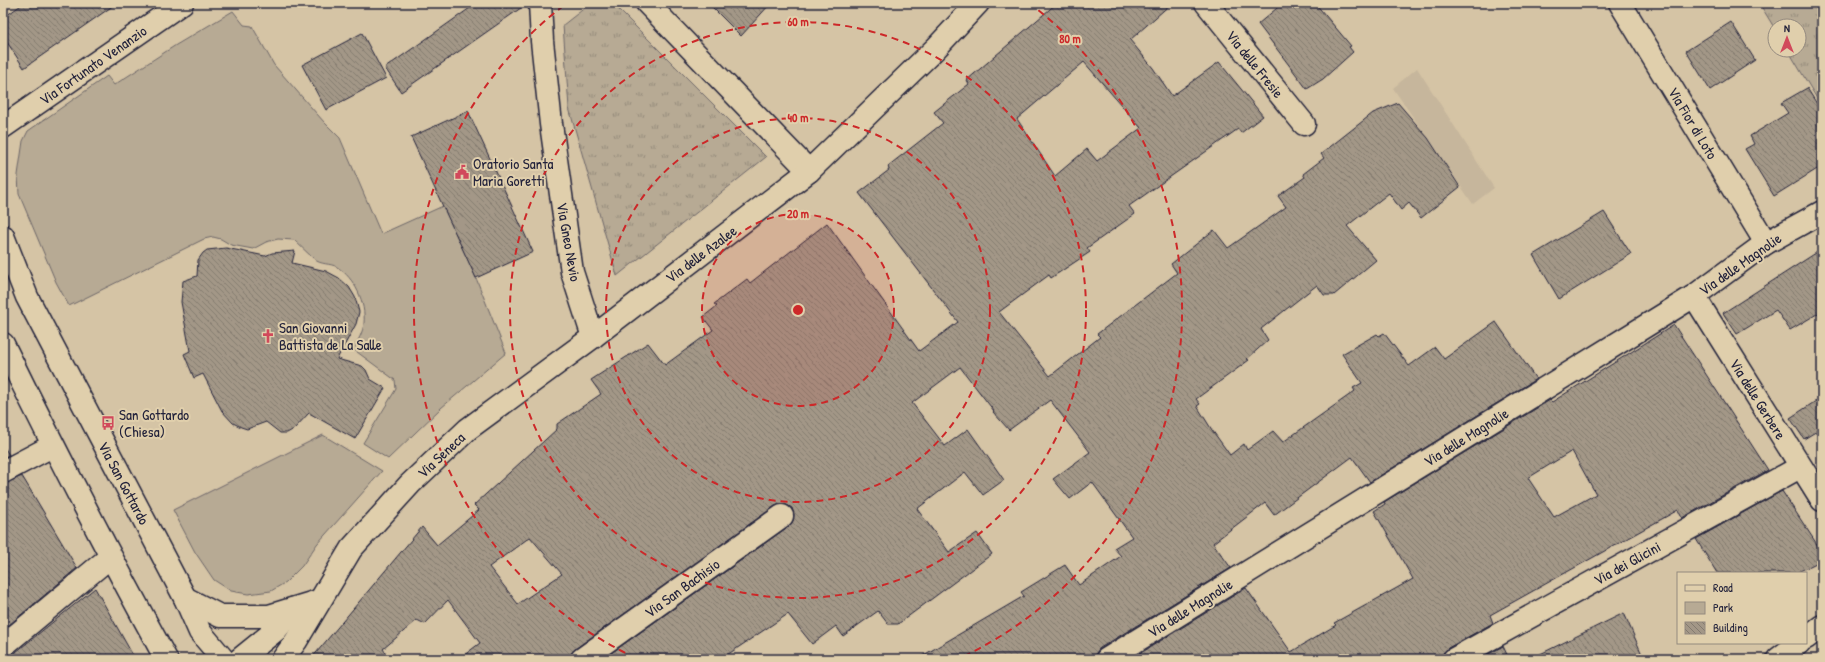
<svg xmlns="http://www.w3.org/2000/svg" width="1825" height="662" viewBox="0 0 1825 662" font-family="'Patrick Hand',sans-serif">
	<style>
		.built { fill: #c6b69c }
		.grass { fill: url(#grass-tufts); stroke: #6c6668 }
		.green { fill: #b7aa94; stroke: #6c6668 }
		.building { fill: url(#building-back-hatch); stroke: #22223b; fill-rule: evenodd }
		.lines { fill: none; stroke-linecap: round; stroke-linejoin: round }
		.minor-casing { stroke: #22223b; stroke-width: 25 }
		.tertiary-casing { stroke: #22223b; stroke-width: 25 }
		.secondary-casing { stroke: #22223b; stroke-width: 25 }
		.minor { stroke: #e0cfac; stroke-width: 22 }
		.tertiary { stroke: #e0cfac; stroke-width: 22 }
		.secondary { stroke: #e0cfac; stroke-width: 22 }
		.ring { fill: none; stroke: #cd2829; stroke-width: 2; stroke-dasharray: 7 5 }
		.labels { text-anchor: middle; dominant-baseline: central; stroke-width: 4; stroke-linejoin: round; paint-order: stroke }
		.street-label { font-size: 15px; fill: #22223b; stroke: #e0cfac }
		.poi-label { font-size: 15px; fill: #22223b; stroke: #e0cfac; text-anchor: start }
		.centre { fill: #cd2829; stroke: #e0cfac; stroke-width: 2 }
		.ring-label { font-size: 12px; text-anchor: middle; font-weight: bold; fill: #cd2829; stroke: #e0cfac; stroke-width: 4; stroke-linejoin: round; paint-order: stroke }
	</style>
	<defs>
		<pattern id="grass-tufts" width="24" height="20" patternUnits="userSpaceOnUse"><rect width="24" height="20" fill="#b7aa94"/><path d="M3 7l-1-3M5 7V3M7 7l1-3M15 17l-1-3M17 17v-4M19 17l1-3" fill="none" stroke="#948a7a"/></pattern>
		<pattern id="building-back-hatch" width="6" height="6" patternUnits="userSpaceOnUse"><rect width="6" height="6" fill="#a39787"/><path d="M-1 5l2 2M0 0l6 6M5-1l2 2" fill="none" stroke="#847b70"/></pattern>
	</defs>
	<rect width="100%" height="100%" fill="#d5c4a5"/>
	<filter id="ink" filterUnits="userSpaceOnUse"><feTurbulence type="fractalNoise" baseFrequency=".025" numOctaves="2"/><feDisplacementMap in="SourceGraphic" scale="8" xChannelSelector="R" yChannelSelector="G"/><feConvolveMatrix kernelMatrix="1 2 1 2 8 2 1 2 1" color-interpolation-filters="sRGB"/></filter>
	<g filter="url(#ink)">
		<polygon class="built" points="1417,68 1494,188 1473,204 1393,88"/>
		<g class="grass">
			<polygon points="591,3 612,3 766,157 617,276 569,108 563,25"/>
			<polygon points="1767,3 1817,3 1822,12 1822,107 1788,50 1799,50 1799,26 1775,26 1775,29 1761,6"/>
		</g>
		<g class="green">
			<path d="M233 11 244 25 252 26 274 65 324 122 340 138 381 234 443 206 476 278 506 353 441 408 388 459 363 443 396 389 395 380 353 349C358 341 363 332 364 323 366 303 355 278 337 267 331 263 320 265 314 259 307 253 301 246 294 240L278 239 266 242 253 249 231 245 221 239 213 237 204 239 69 306 56 282 19 194 18 175 23 141 28 131 107 76 114 85 176 45Z"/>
			<polygon points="323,435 382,471 317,544 302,566 286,582 271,591 248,594 231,591 214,580 195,552 173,510"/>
		</g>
		<g class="building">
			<polygon points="24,3 117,3 24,68 3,36 3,18"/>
			<polygon points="477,3 528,3 401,92 385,68"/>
			<polygon points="708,3 771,3 741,36"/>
			<path d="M1057 3H1172L1130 40 1153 68 1172 96 1219 62 1263 116 1241 133 1238 129 1129 206 1135 214 1087 248 1090 252 1051 278 1049 275 999 312 1050 376 1100 337 1097 334 1177 273 1171 264 1214 230 1228 248 1286 207 1278 196 1305 177 1303 174 1324 158 1321 154 1373 113 1398 103 1428 138 1460 187 1421 218 1409 203 1401 210 1389 193 1347 226 1376 260 1334 295H1324L1317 285 1261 329 1268 340 1247 359 1249 360 1196 399 1200 404 1197 406 1212 430 1230 455 1244 444 1247 450 1273 431 1283 442 1355 391 1353 388 1362 383 1342 354 1377 334 1379 336 1384 333 1409 366 1435 347 1444 359 1496 322 1536 379 1370 482 1352 457 1274 515 1265 503 1213 543 1231 568 1100 648 1096 653 1095 659H917L1024 596 1021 592 1065 565 1079 585 1121 556 1114 548 1132 537 1092 482 1070 499 1053 479 1090 452 1050 400 1009 430 993 412 994 411 960 367 912 403 945 446 968 429 1004 480 983 495 965 472 917 509 949 552 977 533 992 554 898 624H888L878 611 843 636 836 626 812 644 788 614 721 659H603L789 526 793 521 794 514 792 508 787 505 781 504 775 506 575 649 571 654 570 659H459L480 643 448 600 425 624 417 620 383 649 390 659H311L422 527 437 545 479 510 474 505 557 429V424L601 394 591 380 648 343 665 365 713 330 703 317 717 306 714 304 747 279 750 283 827 223 919 351 958 322 859 193 889 170 888 166 943 123 934 112 969 84 967 80ZM1084 62 1141 128 1097 161 1087 149 1055 176 1017 119ZM530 537 562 574 518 604 489 567Z"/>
			<polygon points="1283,3 1315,3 1351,46 1349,47 1353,52 1323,79 1307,89 1258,24"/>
			<polygon points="1731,22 1755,60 1710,90 1686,51"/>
			<polygon points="362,33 386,78 326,110 302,65"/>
			<polygon points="1807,88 1822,112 1822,166 1774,196 1745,149 1754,144 1750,136 1788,113 1781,103"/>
			<polygon points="468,111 533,252 476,278 411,137"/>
			<polygon points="1604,212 1631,254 1559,299 1533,255"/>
			<polygon points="226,248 265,256 272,253 295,251 292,263 326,271 339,278 349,287 355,297 359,312 356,324 337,359 362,366 366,370 370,379 385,388 355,439 309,413 294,429 287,433 280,433 266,422 247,429 241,427 233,423 222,411 203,374 194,378 184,354 190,351 181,302 183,281 197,276 198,260 203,253 207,250"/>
			<polygon points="1822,249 1822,311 1790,330 1776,310 1737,334 1723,313"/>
			<path d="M1674 325 1768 470 1682 518 1678 510 1490 615 1493 623 1448 648 1443 653 1442 659H1131L1246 588 1291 652 1336 625 1334 623 1413 579 1374 511 1385 504 1384 502 1550 400 1552 402ZM1572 451 1596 494 1554 517 1528 478Z"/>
			<polygon points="1822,397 1822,428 1804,439 1790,418"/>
			<polygon points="3,445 9,455 3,458"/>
			<polygon points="22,476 77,568 3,630 3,484"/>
			<polygon points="1782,491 1822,552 1822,560 1796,573 1717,573 1696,539"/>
			<polygon points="95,588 135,659 3,659 11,656"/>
			<polygon points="1624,613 1644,659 1530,659"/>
			<polygon points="1503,646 1509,659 1480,659"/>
		</g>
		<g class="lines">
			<defs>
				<g id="minor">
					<polyline points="540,3 542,41 551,124 572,272 593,337"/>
					<polyline points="647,3 809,171"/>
					<polyline points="1206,3 1304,124"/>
					<polyline points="1620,3 1766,243"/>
					<polyline points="3,127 182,3"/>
					<polyline points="1694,296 1822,500"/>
					<polyline points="3,472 52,446"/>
					<polyline points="1806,638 1822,626"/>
					<polyline points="3,646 110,557"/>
					<polyline points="582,659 782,516"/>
					<polyline points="1107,659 1694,296 1766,243 1822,212"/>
					<polyline points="1454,659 1800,467"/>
					<polyline points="1778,659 1799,643"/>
				</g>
				<g id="tertiary">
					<polyline points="185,598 220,616 269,616 318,601"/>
					<polyline points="240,659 276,630 293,609"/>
					<polyline points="283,659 296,641 351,549 410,484 468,429 593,337 809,171 936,48 978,3"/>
				</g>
				<g id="secondary">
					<polyline points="3,236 27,297 185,598 200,632 223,659"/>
					<path d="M3 344C55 450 109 555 166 659"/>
				</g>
			</defs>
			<use href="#minor" class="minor-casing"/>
			<use href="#tertiary" class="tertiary-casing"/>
			<use href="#secondary" class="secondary-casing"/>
			<use href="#minor" class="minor"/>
			<use href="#tertiary" class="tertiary"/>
			<use href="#secondary" class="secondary"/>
		</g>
	</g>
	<circle cx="798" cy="310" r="96" fill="#cd2829" fill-opacity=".12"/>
	<g class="ring">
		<circle cx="798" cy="310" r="96"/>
		<circle cx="798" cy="310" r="192"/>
		<circle cx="798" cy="310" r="288"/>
		<path d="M636 658A384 384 0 0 1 567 3M1029 3A384 384 0 0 1 960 658"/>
	</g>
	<defs>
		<symbol id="civic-bare" viewBox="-9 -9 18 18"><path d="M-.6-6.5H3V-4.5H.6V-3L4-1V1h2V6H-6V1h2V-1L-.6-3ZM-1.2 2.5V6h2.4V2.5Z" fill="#d1495b" stroke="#e0cfac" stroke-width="2.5" paint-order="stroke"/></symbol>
		<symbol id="church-bare" viewBox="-9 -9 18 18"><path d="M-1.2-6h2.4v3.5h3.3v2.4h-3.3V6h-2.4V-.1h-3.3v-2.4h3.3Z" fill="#d1495b" stroke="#e0cfac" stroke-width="2.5" paint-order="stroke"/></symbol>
		<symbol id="bus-bare" viewBox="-9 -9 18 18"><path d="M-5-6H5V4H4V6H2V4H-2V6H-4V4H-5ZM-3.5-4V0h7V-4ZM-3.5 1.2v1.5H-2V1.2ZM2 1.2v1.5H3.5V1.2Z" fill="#d1495b" stroke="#e0cfac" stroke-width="2.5" paint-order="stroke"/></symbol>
	</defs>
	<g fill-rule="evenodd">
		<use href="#civic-bare" x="452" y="162" width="20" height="20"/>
		<use href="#church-bare" x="258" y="326" width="20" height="20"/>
		<use href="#bus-bare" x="98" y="413" width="20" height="20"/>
	</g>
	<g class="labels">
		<g class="street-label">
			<text transform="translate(1255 64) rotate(51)">Via delle Fresie</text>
			<text transform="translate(93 65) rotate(-35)">Via Fortunato Venanzio</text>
			<text transform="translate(1693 123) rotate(59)">Via Fior di Loto</text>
			<text transform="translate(569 242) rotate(80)">Via Gneo Nevio</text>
			<text transform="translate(701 254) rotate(-37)">Via delle Azalee</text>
			<text transform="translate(1740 264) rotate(-35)">Via delle Magnolie</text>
			<text transform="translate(1758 399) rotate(58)">Via delle Gerbere</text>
			<text transform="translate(1466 437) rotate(-32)">Via delle Magnolie</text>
			<text transform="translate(441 455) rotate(-43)">Via Seneca</text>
			<text transform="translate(124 483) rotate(62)">Via San Gottardo</text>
			<text transform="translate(1627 563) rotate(-29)">Via dei Glicini</text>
			<text transform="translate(682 588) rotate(-36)">Via San Bachisio</text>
			<text transform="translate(1190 608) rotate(-32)">Via delle Magnolie</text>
		</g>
		<g class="poi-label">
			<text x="473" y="163">Oratorio Santa<tspan x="473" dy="17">Maria Goretti</tspan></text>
			<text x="279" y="327">San Giovanni<tspan x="279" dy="17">Battista de La Salle</tspan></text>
			<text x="119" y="414">San Gottardo<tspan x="119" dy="17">(Chiesa)</tspan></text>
		</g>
	</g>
	<circle cx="798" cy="310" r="6" class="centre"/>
	<g class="ring-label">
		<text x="798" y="26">60 m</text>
		<text x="1070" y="43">80 m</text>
		<text x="798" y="122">40 m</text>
		<text x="798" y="218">20 m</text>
	</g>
	<rect width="1825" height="662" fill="none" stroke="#e0cfac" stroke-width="16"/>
	<rect x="8" y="8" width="1809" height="646" fill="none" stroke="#22223b" stroke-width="1.5" filter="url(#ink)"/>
	<rect x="1677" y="572" width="130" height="72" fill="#e0cfac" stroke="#948a7f"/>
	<rect x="1685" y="585" width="20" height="6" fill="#e0cfac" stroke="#948a7f"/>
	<text x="1713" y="592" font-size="12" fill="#22223b">Road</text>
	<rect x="1685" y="602" width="20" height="12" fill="#b7aa94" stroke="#948a7f"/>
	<text x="1713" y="612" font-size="12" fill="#22223b">Park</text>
	<rect x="1685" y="622" width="20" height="12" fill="url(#building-back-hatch)" stroke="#948a7f"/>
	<text x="1713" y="632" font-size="12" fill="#22223b">Building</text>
	<g transform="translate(1787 38)"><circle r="19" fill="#e0cfac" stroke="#948a7f"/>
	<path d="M0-3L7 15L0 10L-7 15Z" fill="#d1495b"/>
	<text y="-6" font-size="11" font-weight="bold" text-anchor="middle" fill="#22223b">N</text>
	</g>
</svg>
